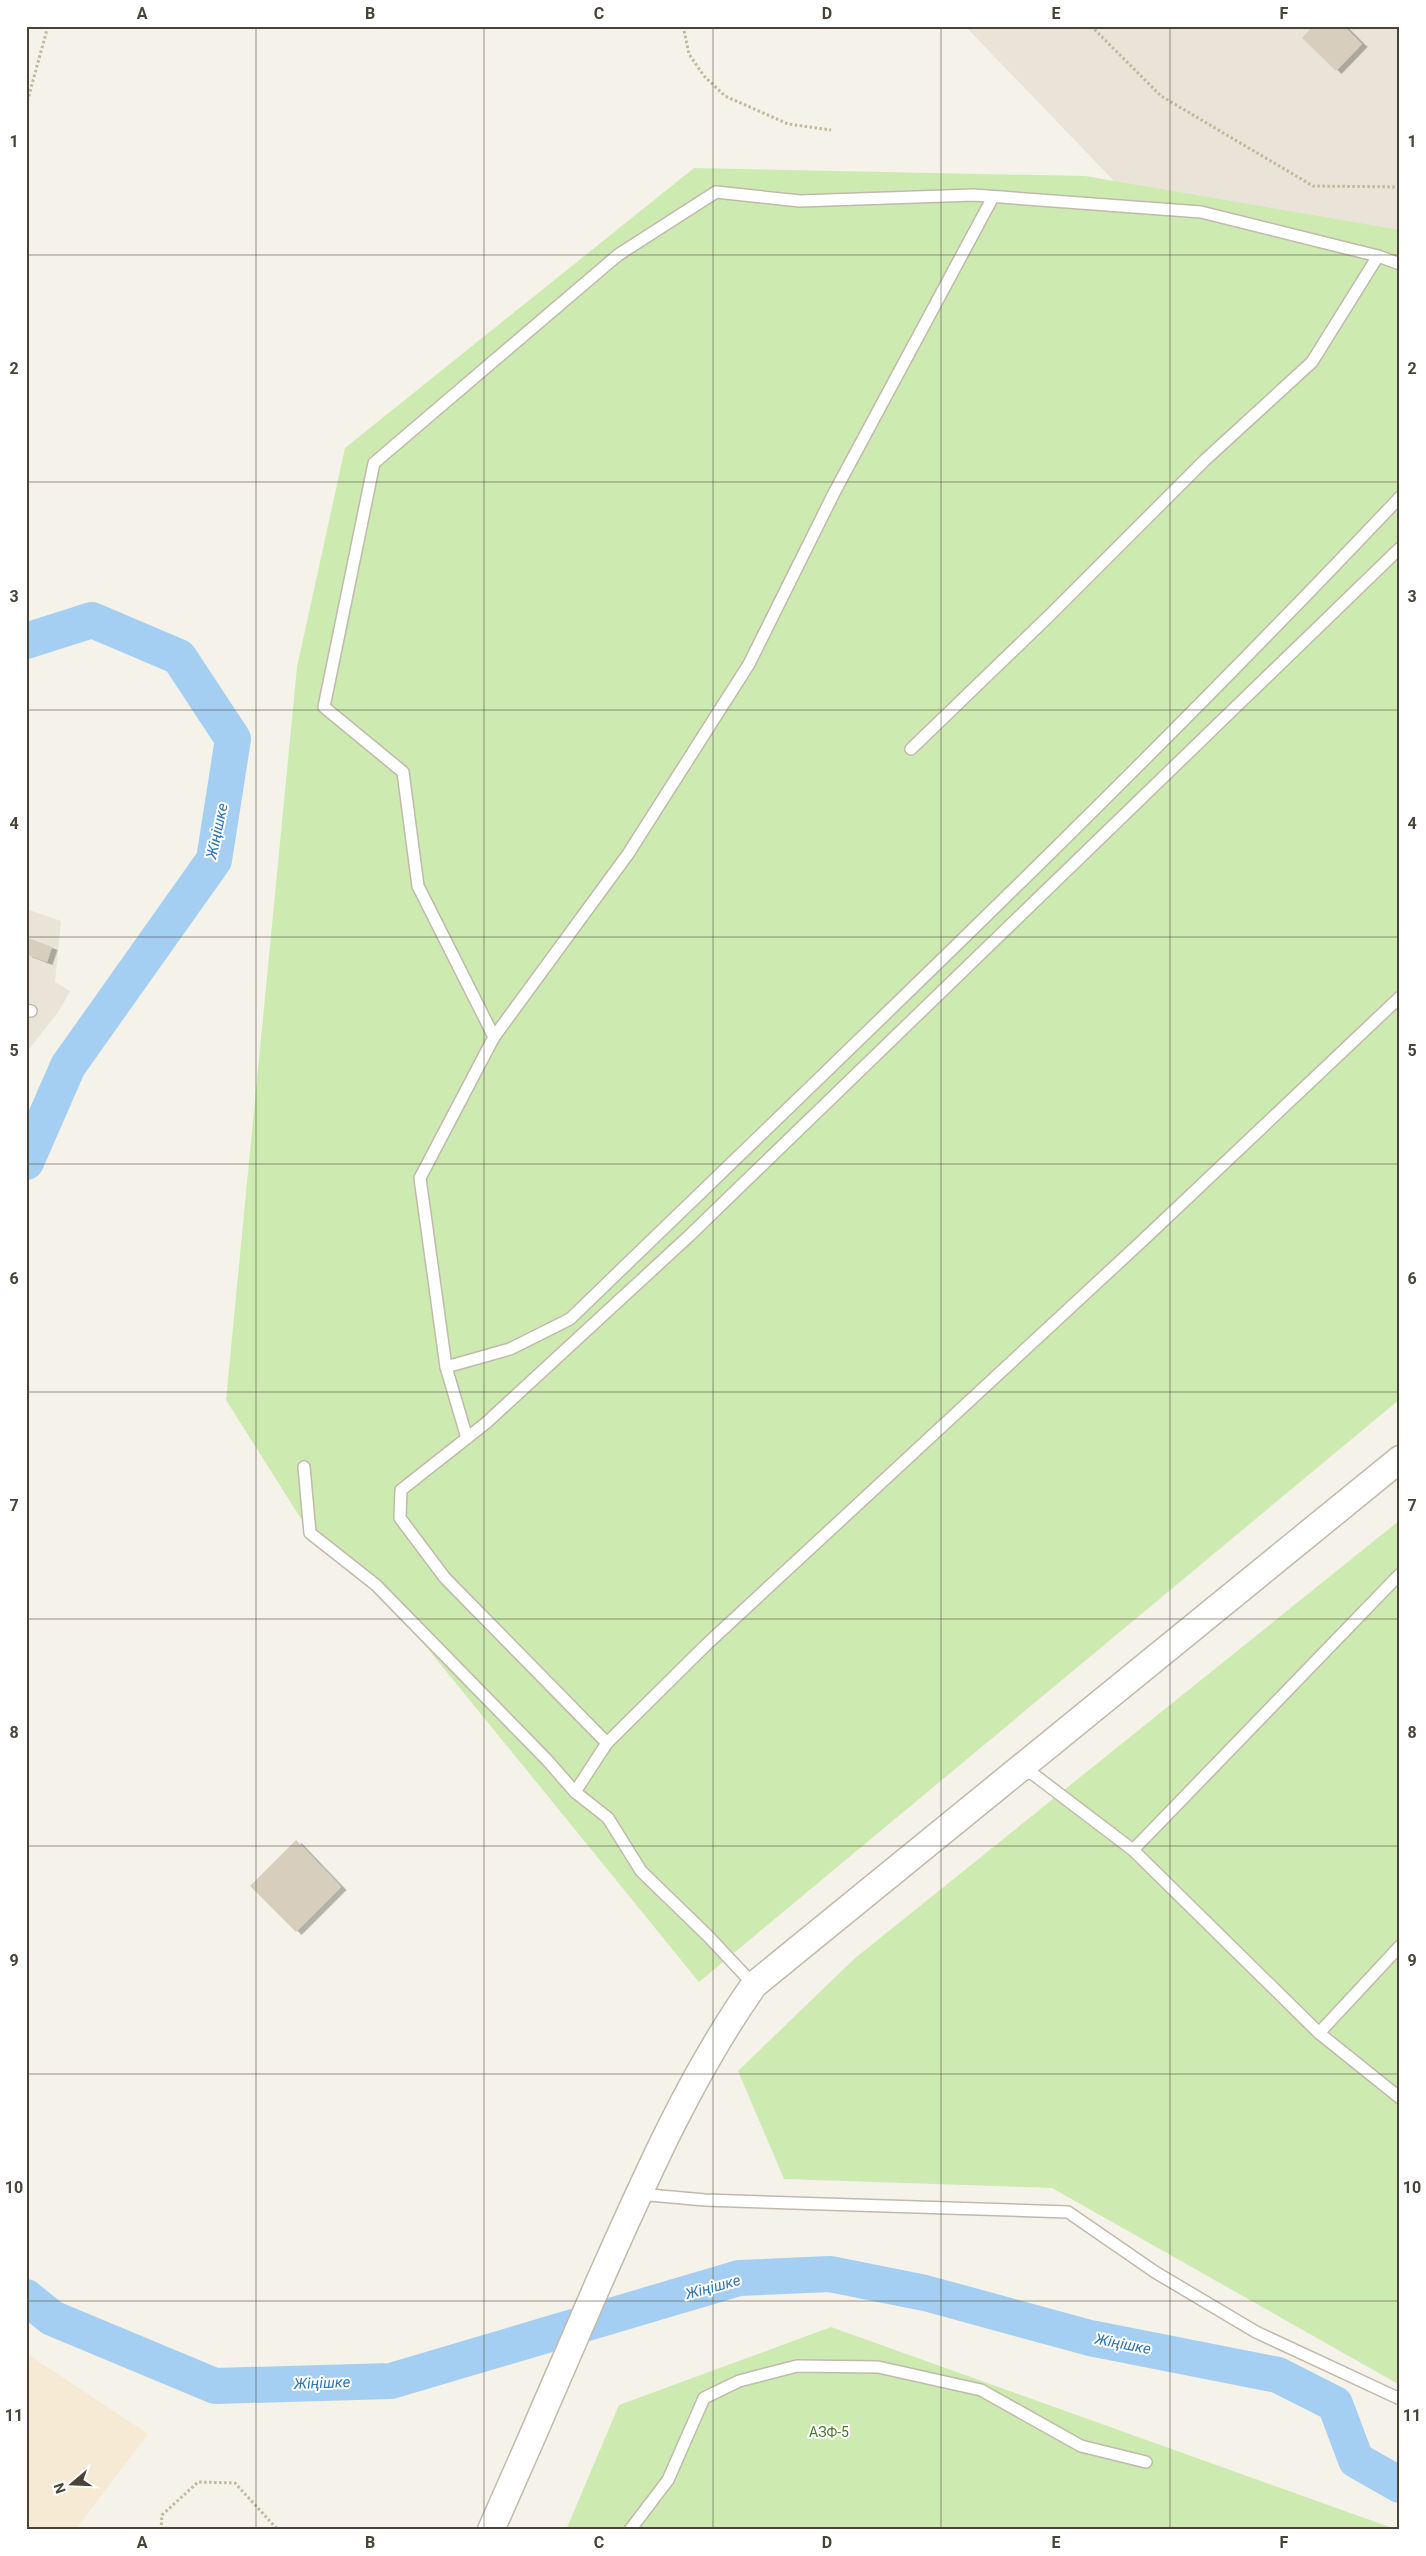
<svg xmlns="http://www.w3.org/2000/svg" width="1426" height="2556" viewBox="0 0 1426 2556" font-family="Roboto,sans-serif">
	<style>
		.residential { fill: #e9e4d7 }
		.commercial { fill: #f7ead4 }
		.green { fill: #cdeab1 }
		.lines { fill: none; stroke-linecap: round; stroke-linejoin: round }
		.river { stroke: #a4cff2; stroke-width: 36 }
		.building { fill: #d7cebe; filter: url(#shadow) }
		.service-casing { stroke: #c1baab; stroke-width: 14 }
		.tertiary-casing { stroke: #c1baab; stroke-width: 29 }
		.path { stroke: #c3b79c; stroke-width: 3; stroke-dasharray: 2.5 2.5; stroke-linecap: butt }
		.service { stroke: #fff; stroke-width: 11 }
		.tertiary { stroke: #fff; stroke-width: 26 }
		.grid { fill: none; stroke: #494337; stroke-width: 1; stroke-opacity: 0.55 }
		.labels { text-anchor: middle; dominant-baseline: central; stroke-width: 4; stroke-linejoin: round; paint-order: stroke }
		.park-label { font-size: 14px; fill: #447d28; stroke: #fff }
		.water-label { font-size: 15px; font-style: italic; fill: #2d76b8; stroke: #fff }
		.neatline { fill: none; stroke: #494337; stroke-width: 2 }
		.grid-label { font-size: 16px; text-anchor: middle; font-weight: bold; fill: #494337 }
	</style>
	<defs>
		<filter id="shadow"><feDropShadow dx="5.5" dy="3" stdDeviation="0" flood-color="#0004"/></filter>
	</defs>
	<rect width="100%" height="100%" fill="#f5f2e9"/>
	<g class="residential">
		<polygon points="965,26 1400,26 1400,479"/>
		<polygon points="26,909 61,921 55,982 70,991 59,1011 26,1053"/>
	</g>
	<polygon class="commercial" points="26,2353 148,2434 75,2530 26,2530"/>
	<g class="green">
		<polygon points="694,168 1085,176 1400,230 1400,1399 699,1982 376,1585 310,1533 226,1400 297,667 345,448"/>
		<polygon points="1400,1520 1400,2385 1052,2188 784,2179 738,2071 854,1959"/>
		<polygon points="831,2327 1398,2530 566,2530 619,2405"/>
	</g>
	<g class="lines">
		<g class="river">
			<polyline points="26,641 92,620 179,657 233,739 214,860 68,1066 26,1162"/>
			<polyline points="26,2297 52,2318 215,2386 391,2381 739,2278 830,2274 925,2293 1090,2338 1278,2375 1335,2404 1356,2460 1400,2485"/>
		</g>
	</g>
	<g class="building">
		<polygon points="1313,26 1344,26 1362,44 1336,71 1302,38"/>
		<polygon points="26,937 52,947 47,962 26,954"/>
		<polygon points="296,1840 341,1887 296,1932 250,1886"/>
	</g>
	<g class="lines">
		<defs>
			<g id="service">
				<path d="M993 197 834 493 749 664 628 854 494 1037 420 1178 446 1367 510 1349 570 1319C850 1048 1133 780 1400 497"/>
				<polyline points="911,749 1051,614 1205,460 1312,362 1378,256"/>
				<polyline points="26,1010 31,1011"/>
				<polyline points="494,1037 418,886 403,772 324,707 374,463 618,255 716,192 800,201 974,195 1201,212 1378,256 1400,264"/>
				<polyline points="446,1367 467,1438"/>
				<polyline points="304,1467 310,1533 376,1585 547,1760 575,1792 608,1818 641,1871 709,1937 754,1985"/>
				<polyline points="607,1743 707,1644 1141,1242 1400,997"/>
				<polyline points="1019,1771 1033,1774 1133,1850 1319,2033 1400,2098"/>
				<polyline points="575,1792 607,1743 445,1578 400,1518 401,1490 486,1423 689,1236 1400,548"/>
				<polyline points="1133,1850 1400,1574"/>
				<polyline points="1319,2033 1400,1946"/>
				<polyline points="638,2194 705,2200 1068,2212 1155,2272 1256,2332 1400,2399"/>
				<polyline points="630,2530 668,2480 704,2398 739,2381 797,2366 878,2367 981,2390 1081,2446 1146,2462"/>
			</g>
			<path id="tertiary" d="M491 2530C528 2447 564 2363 600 2280 645 2179 690 2076 754 1985L1400 1459"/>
		</defs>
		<use href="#service" class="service-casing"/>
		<use href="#tertiary" class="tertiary-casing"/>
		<g class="path">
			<polyline points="683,26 689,54 704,76 725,96 788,124 831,130"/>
			<polyline points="1091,26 1161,96 1313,186 1400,187"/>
			<polyline points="26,106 48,26"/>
			<polyline points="161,2530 162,2515 198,2482 235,2483 278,2530"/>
		</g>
		<use href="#service" class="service"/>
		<use href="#tertiary" class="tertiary"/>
	</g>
	<path class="grid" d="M256 26V2530M484 26V2530M713 26V2530M941 26V2530M1170 26V2530M26 255H1400M26 482H1400M26 710H1400M26 937H1400M26 1164H1400M26 1392H1400M26 1619H1400M26 1846H1400M26 2074H1400M26 2301H1400"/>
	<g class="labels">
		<g class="park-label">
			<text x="829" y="2432">АЗФ-5</text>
		</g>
		<g class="water-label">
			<text transform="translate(217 831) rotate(-78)">Жіңішке</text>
			<text transform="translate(713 2287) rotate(-15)">Жіңішке</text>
			<text transform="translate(1123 2344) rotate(11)">Жіңішке</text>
			<text transform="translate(322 2383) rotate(-2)">Жіңішке</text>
		</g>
	</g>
	<rect width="1426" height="2556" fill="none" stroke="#ffffff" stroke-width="55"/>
	<g transform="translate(72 2484) rotate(251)" stroke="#ffffff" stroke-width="4" paint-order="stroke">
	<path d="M0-4L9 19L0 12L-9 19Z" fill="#494337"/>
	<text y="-8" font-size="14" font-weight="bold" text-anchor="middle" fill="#494337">N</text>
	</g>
	<rect x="28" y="28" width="1370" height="2500" class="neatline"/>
	<g class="grid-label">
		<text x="142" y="19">A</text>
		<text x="370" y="19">B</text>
		<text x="599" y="19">C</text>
		<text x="827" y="19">D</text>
		<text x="1056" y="19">E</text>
		<text x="1284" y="19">F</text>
		<text x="14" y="147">1</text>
		<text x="1412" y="147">1</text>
		<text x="14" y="374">2</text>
		<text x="1412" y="374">2</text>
		<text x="14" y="602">3</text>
		<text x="1412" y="602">3</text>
		<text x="14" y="829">4</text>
		<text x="1412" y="829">4</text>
		<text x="14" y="1056">5</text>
		<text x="1412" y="1056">5</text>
		<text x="14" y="1284">6</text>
		<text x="1412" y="1284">6</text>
		<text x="14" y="1511">7</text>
		<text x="1412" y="1511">7</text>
		<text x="14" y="1738">8</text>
		<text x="1412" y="1738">8</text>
		<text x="14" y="1966">9</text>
		<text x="1412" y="1966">9</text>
		<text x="14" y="2193">10</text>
		<text x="1412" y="2193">10</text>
		<text x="14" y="2421">11</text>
		<text x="1412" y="2421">11</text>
		<text x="142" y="2548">A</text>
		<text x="370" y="2548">B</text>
		<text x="599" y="2548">C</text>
		<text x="827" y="2548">D</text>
		<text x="1056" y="2548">E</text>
		<text x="1284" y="2548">F</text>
	</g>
</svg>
